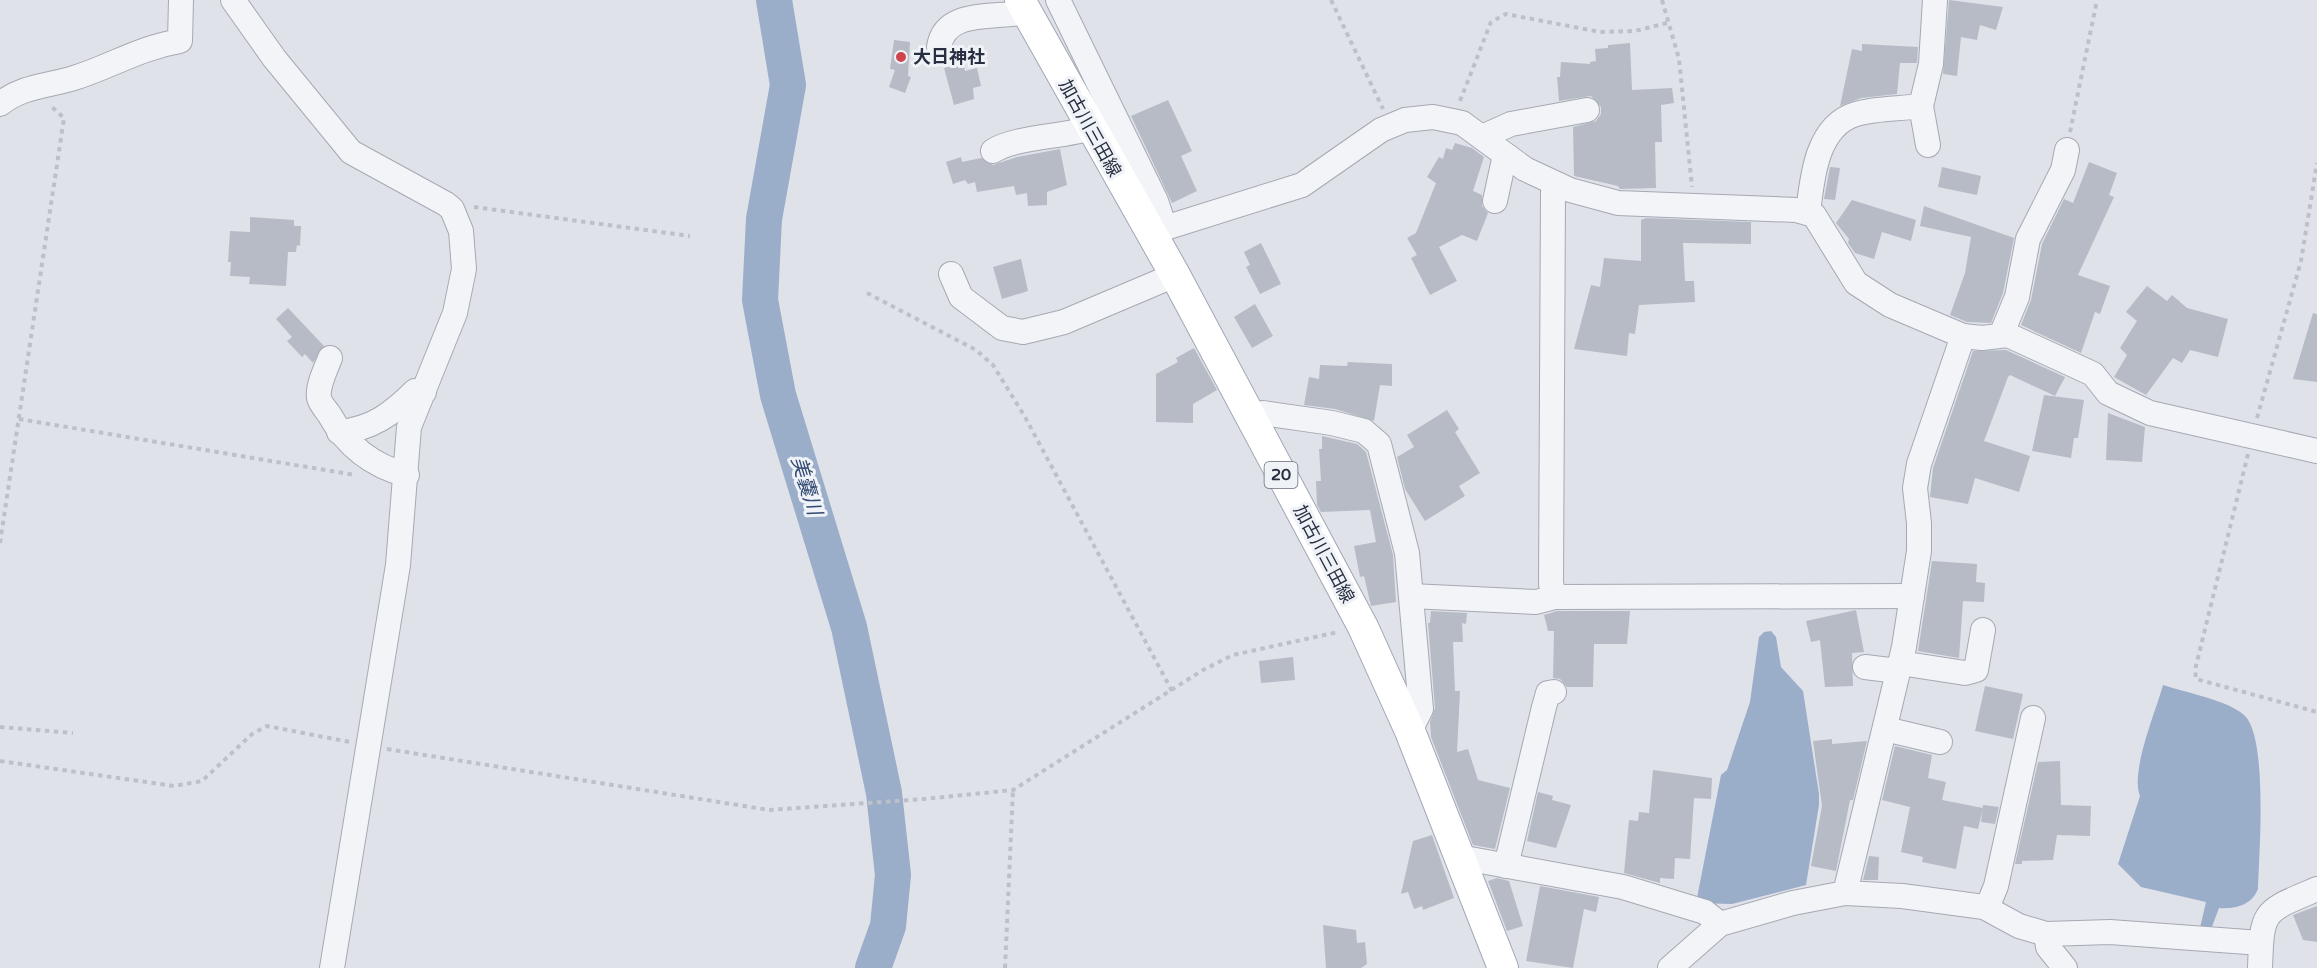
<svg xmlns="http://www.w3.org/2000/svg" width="2317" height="968" viewBox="0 0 2317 968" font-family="'Varela Round','Noto Sans JP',sans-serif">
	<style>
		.water { fill: #9aadc9 }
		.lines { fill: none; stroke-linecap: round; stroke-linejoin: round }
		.river { stroke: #9aadc9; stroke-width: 36 }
		.building { fill: #b7bbc6 }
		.minor-casing { stroke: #a5a9b3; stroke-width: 26 }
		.major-casing { stroke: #9fa6b5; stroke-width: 32 }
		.path { stroke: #bdc1c7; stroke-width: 4; stroke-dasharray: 4.5 4.5; stroke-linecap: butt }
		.minor { stroke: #f2f4f7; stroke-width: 24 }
		.major { stroke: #fff; stroke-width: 30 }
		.poi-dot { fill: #cf444d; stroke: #eff2f6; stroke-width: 2 }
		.labels { text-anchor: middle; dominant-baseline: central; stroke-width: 6; stroke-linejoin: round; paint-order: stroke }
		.shield { fill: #eff2f6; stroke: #646a77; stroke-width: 1.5 }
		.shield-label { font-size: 16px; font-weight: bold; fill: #282f40 }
		.poi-label { font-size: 18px; font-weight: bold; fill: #282f40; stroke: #eff2f6; text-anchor: start }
		.street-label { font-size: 18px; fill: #282f40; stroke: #eff2f6 }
		.water-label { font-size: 20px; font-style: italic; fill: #324a74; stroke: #eff2f6 }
	</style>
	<rect width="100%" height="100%" fill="#e0e2e9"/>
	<g class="water">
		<polygon points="1771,631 1776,637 1781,667 1803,691 1819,794 1819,805 1806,885 1732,904 1696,903 1721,775 1727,770 1750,702 1759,637 1764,632"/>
		<path d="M2163 685C2184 692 2231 701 2245 716 2268 739 2259 856 2258 889 2251 906 2235 909 2219 908L2210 932 2200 928 2206 902 2141 887 2118 864 2140 796C2130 772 2156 711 2163 685Z"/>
	</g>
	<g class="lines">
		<polyline class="river" points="774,0 788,85 764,219 760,300 778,395 849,627 884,793 893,875 888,926 873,968"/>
	</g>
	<g class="building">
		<polygon points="1949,0 2003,7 1996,30 1980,25 1977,40 1961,37 1957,76 1943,74"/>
		<polygon points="894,40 910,42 908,76 911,77 905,93 889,87 895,70 890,69"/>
		<polygon points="1630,43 1632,90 1672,88 1674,103 1661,105 1662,142 1655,142 1656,188 1620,189 1618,186 1574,176 1573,127 1596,121 1601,114 1601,107 1591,96 1559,101 1557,77 1560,77 1561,62 1590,64 1590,62 1596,61 1595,49 1608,48 1608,45"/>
		<polygon points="1862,44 1918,47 1917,63 1900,63 1897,94 1861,98 1840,106 1852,49 1862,51"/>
		<polygon points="963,62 965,71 977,68 981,86 973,88 974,99 954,105 944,68"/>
		<polygon points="1168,100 1192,151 1181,156 1197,191 1172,203 1131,116"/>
		<polygon points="1455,143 1472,148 1484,157 1473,191 1482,195 1482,206 1488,213 1477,241 1462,235 1439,247 1457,281 1430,295 1411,258 1417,255 1407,238 1416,233 1436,183 1427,177 1439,157 1443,159 1446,148 1452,150"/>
		<polygon points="1060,149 1067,185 1047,192 1047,205 1028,206 1027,193 1016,195 1014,186 977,192 975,182 968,184 965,180 953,184 946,162 961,157 962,162 981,158 993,165 1017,157"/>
		<polygon points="2089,162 2117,173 2109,195 2114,197 2078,275 2110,286 2100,314 2095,312 2081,353 2021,325 2031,300 2042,244 2064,199 2073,203"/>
		<polygon points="1830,167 1840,168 1835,200 1824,199"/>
		<polygon points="1942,167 1981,176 1977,195 1938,187"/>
		<polygon points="1852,200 1916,220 1911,241 1882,232 1874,259 1855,253 1848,243 1849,239 1836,223"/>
		<polygon points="1924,206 2014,238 2003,293 1991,323 1967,322 1950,315 1965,273 1971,237 1920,226"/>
		<polygon points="250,217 294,220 294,226 301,226 300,246 297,245 296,252 288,252 286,286 249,284 250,277 230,276 231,262 228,262 230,231 250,232"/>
		<polygon points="1646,218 1751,222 1751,244 1683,243 1685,281 1694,281 1695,302 1639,305 1635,334 1629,333 1627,356 1574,349 1591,285 1600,287 1604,258 1641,261 1641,220"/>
		<polygon points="1261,243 1281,284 1260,294 1246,267 1250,265 1244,252"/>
		<polygon points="1021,259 1028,291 1002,299 993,267"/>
		<polygon points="2147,286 2167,301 2172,295 2187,308 2228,319 2218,357 2190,350 2182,363 2173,358 2146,395 2114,377 2127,355 2120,348 2137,321 2126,312"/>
		<polygon points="1255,304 1273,336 1252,348 1234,317"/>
		<polygon points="288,308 324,346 313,363 305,354 302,357 287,341 292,337 276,319"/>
		<polygon points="2313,313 2317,314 2317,382 2293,379"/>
		<polygon points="1194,348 1217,390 1193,404 1193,423 1156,422 1156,374 1178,362 1176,358"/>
		<polygon points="2006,350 2065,377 2055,396 2010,375 2008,377 1984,441 2030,456 2019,492 1975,478 1968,504 1930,497 1933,468 1973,351"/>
		<polygon points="1348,362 1392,364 1392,386 1380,385 1374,421 1335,409 1304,405 1309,377 1319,379 1320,365 1347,366"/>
		<polygon points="2044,395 2084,400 2078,438 2074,438 2071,458 2032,451"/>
		<polygon points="1447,410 1459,429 1455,432 1480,473 1459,486 1465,496 1425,521 1405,489 1397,457 1414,447 1407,435"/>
		<polygon points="2108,413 2145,427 2142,462 2106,460"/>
		<polygon points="1322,436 1357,444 1366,452 1393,555 1396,602 1371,606 1364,576 1360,577 1354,546 1376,542 1370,510 1321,512 1317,505 1316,481 1321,481 1319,449 1322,449"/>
		<polygon points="1932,561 1977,564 1976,582 1985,583 1984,602 1963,601 1959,658 1918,651"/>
		<polygon points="1856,610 1864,652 1852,653 1853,686 1825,687 1820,640 1811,642 1806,621"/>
		<polygon points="1431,611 1467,613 1466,624 1462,623 1463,642 1453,642 1455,691 1460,691 1457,752 1468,749 1478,780 1510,788 1495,849 1473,845 1431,737 1430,722 1435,708 1428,623 1430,623"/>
		<polygon points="1557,611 1630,611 1627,644 1594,644 1593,687 1567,687 1560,679 1553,678 1554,631 1548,631 1544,615"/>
		<polygon points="1293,657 1295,680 1261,683 1259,661"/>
		<polygon points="1985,686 2023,694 2013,739 1975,731"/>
		<polygon points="1832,739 1832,744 1867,741 1853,800 1850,800 1836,871 1811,866 1822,806 1813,741"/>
		<polygon points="1895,746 1932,755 1928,778 1946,782 1942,800 1983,808 1978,829 1964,826 1956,869 1922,862 1923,857 1901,852 1910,807 1882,800"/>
		<polygon points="2060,761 2061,805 2091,806 2090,836 2057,835 2053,860 2022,861 2022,864 2015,864 2038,762"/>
		<polygon points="1653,770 1712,778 1711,799 1694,798 1690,859 1675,858 1674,879 1660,878 1660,883 1624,873 1629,820 1638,821 1639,812 1649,813"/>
		<polygon points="1538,792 1553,796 1552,800 1571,805 1556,848 1527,841"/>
		<polygon points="1983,805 1999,807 1995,824 1981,822"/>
		<polygon points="1432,835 1454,898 1423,910 1422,906 1414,909 1408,892 1401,894 1413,841"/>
		<polygon points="1869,856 1879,857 1878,880 1863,880"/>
		<polygon points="1497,878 1509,881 1523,926 1507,931 1488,881"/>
		<polygon points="1540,886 1599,897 1596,912 1584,909 1573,968 1526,961"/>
		<polygon points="2317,906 2317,942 2303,940 2293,915"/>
		<polygon points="1323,925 1356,930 1357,943 1365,942 1367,964 1361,968 1326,968"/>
	</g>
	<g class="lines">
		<defs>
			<g id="minor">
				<polyline points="233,0 274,58 351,152 446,204 452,209 461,231 464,269 455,313 409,427 398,565 332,968"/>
				<polyline points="1058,0 1156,201 1165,228"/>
				<path d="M939 47C945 8 996 19 1026 12"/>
				<path d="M0 104C22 86 48 86 74 78 112 66 139 48 180 41L181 0"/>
				<polyline points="1482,137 1511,124 1587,110"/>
				<polyline points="1928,145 1921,106 1931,64 1935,0"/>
				<path d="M993 151C1014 137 1063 137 1091 128"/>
				<polyline points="1495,201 1503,164 1509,157"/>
				<path d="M1808 213C1812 179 1816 126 1856 114 1876 108 1900 109 1921 106"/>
				<polyline points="1149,233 1302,185 1381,130 1405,120 1433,117 1462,123 1525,169 1570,190 1618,203 1796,210 1814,215 1856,283 1890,305 1963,336 1982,338 2008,335 2093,374 2108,393 2150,413 2317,451"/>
				<polyline points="951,274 961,297 1002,328 1023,332 1064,322 1175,275"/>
				<polyline points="2005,335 2004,328 2017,297 2028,239 2063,170 2067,150"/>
				<path d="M330 358C326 369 317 386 319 398 320 403 326 410 329 414 346 445 372 466 407 475"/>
				<polyline points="1250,416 1263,413 1332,423 1364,431 1379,444 1407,553 1421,709 1410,731"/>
				<path d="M339 432C372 429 392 414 415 391L424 392"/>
				<polyline points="1411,596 1536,602 1555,597 1912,596"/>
				<polyline points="1555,597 1551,584 1553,192 1558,185"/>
				<polyline points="1900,663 1965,673 1976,670 1983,630"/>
				<polyline points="1865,667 1898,671"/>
				<polyline points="1885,729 1940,742"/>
				<polyline points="1461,861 1470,859 1623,887 1705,912 1720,924"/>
				<polyline points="1506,866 1544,707 1548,693 1554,692"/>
				<polyline points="1845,893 1904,647 1919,551 1919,523 1915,488 1919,464 1963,336"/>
				<polyline points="1987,908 1996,886 2033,718"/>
				<polyline points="2046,934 2048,947 2065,968"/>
				<polyline points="1670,968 1720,924 1793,903 1845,893 1902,896 1984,907 2019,926 2046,934 2110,932 2261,943"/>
				<path d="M2260 968C2262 909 2263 912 2317 889"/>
			</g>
			<polyline id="major" points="1020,0 1175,275 1363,627 1410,731 1503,968"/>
		</defs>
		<use href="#minor" class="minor-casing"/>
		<use href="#major" class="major-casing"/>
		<g class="path">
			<polyline points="1331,0 1383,109"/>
			<polyline points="1662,0 1679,59 1692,187"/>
			<polyline points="1460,101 1491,22 1506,14 1600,32 1635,31 1667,23"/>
			<polyline points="2070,132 2097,0"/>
			<polyline points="474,207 690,236"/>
			<polyline points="867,293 976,350 993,365 1025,417 1172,691"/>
			<polyline points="2257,418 2301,261 2317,163"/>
			<polyline points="19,419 355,475"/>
			<polyline points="2248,454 2195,670 2196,679 2317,712"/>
			<polyline points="0,543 64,118 52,107"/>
			<polyline points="0,727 73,733"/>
			<polyline points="387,749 769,810 924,799 1013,790 1203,670 1233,655 1338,632"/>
			<polyline points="0,761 174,786 202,781 252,734 267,726 350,742"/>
			<polyline points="1005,968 1013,790"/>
		</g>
		<use href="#minor" class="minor"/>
		<use href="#major" class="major"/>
	</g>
	<circle class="poi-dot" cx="901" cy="57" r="6"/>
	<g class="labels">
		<rect class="shield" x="1264.5" y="462" width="33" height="26" rx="4.5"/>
		<g class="shield-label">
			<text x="1281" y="475">20</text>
		</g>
		<g class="poi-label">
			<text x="913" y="57">大日神社</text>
		</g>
		<g class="street-label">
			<text transform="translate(1090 128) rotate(61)">加古川三田線</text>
			<text transform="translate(1324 554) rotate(62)">加古川三田線</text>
		</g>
		<g class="water-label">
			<text transform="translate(806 486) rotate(73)">美嚢川</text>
		</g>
	</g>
</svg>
